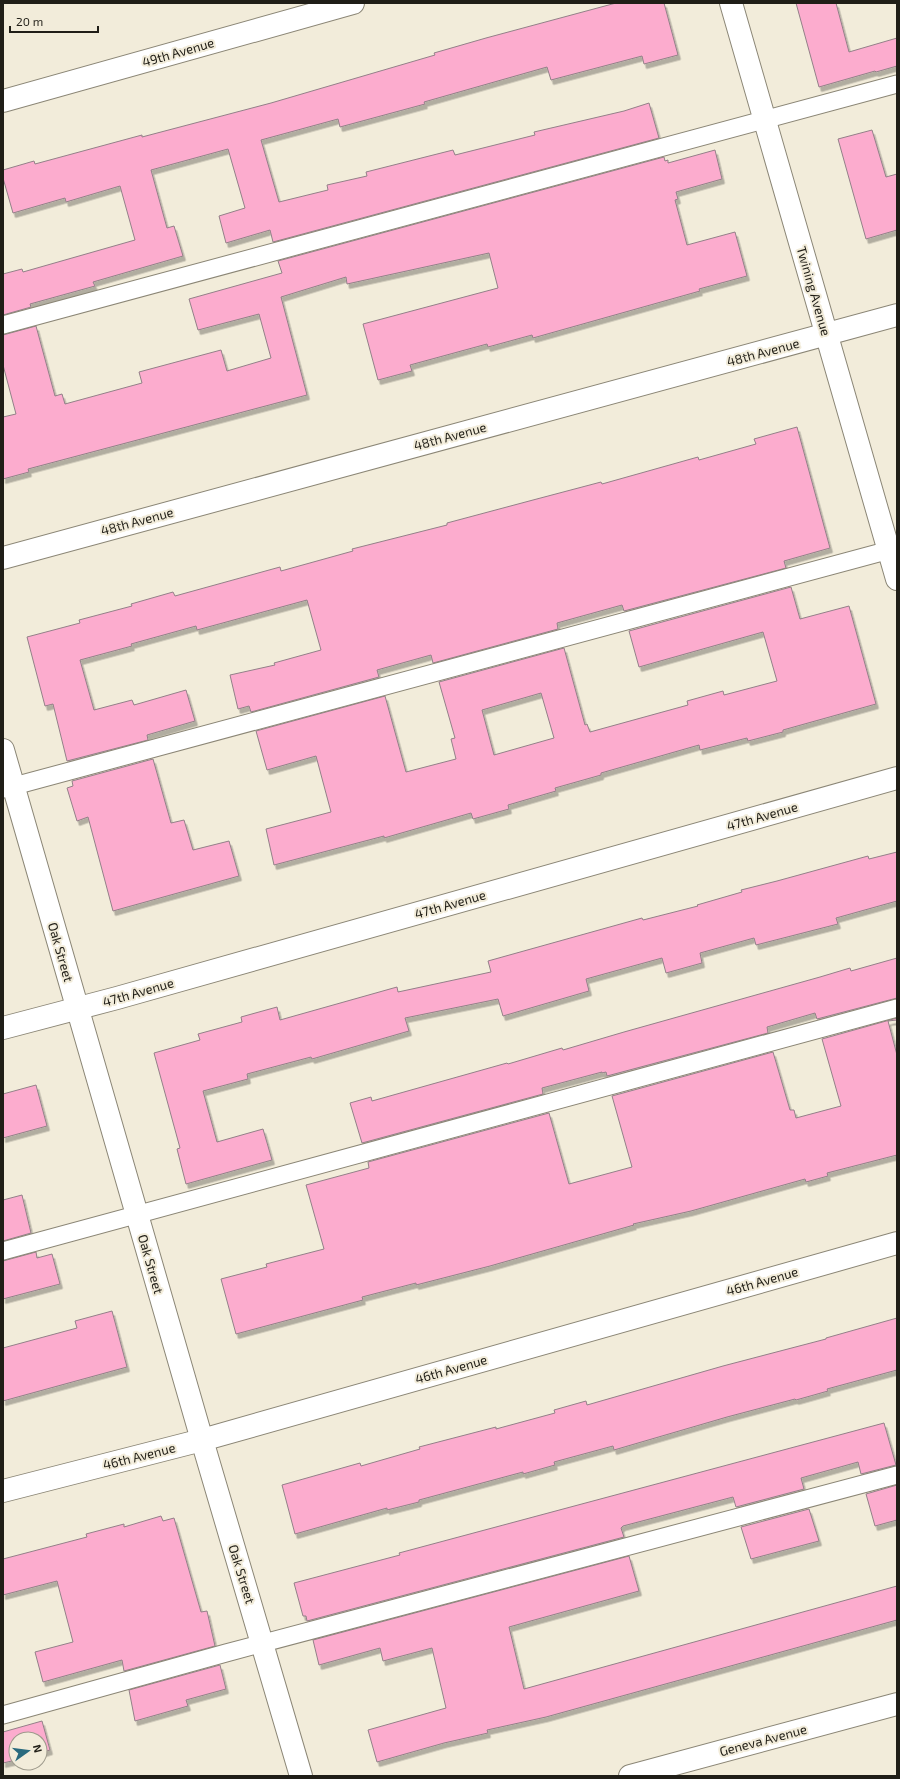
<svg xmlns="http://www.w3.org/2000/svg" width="900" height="1779" viewBox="0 0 900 1779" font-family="'Exo 2',sans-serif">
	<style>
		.building { fill: #fcacce; stroke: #938088; fill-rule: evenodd; filter: url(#shadow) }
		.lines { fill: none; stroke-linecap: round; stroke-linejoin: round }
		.lane-casing { stroke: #8b8676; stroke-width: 19 }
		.street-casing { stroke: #8b8676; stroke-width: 24 }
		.lane { stroke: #fff; stroke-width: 17 }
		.street { stroke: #fff; stroke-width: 22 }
		.labels { text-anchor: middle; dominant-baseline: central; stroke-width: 4; stroke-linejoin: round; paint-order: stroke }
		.street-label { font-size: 13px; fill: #201e17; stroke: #f2ecda }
	</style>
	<defs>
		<filter id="shadow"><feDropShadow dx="2.5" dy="4.5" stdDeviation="0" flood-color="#0004"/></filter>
	</defs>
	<rect width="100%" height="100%" fill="#f2ecda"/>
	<g class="building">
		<polygon points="616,3 664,3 678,55 644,64 642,56 551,80 547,67 424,102 425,104 340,127 338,119 261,140 279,202 328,190 327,185 367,176 366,172 453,150 455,155 535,135 534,132 624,111 649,103 659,138 273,242 270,230 226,243 219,216 245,208 228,149 151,170 167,228 174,226 183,256 93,282 95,286 30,304 31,307 3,315 3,274 22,269 23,272 135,240 120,186 66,202 65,198 13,213 3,178 3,170 34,161 35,164 142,135 142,137 271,103 435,55 434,53 486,38"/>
		<polygon points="796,3 836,3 849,52 897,38 897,66 876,72 875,71 819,87"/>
		<polygon points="872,130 886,177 897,174 897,230 866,239 838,139"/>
		<polygon points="715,150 722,179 676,192 678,199 675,200 687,245 735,232 747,276 699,289 700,291 533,338 532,335 488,347 487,344 410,365 412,371 378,380 363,324 498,288 489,253 347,284 346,277 281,297 307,395 28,469 29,472 3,479 3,417 16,414 3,365 3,335 36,326 55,396 62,394 65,404 142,383 139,372 221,350 227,371 271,358 259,314 198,330 189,299 282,273 278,261 664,157 665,161 668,160 668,163"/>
		<polygon points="797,427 830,548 784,561 786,568 624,611 622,605 557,623 558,629 433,663 431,655 377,670 379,677 251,712 249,706 238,709 230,675 275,665 274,663 321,650 307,600 197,630 196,626 131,644 132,646 80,660 94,710 132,700 134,705 186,690 195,721 147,735 148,740 67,761 53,704 45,706 27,637 80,623 79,620 132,606 131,604 173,592 175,596 280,567 281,571 353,551 352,549 447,525 447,523 533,500 601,482 602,484 698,457 699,460 756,444 754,439"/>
		<path d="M791 587 800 619 849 606 876 704 783 730V732L748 741 747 738 700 750 699 745 601 773V775L555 788 556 791 508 805 509 809 473 819 471 813 384 838V836L274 865 266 829 331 812 316 756 267 770 256 731 385 696 406 772 456 759 451 739 455 738 439 682 564 648 585 725 587 724 590 732 688 705 687 701 723 691 724 695 777 681 763 632 639 667 629 631ZM541 693 554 738 494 755 482 710Z"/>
		<polygon points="153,759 171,823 184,820 193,850 229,841 239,876 113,911 88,817 77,821 67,788 73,786 72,781"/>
		<polygon points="897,852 897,901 836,918 838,924 756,945 754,938 700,953 702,963 666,973 662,958 586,979 589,991 503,1016 498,999 405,1018 409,1031 312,1059 311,1057 247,1074 248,1079 203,1091 217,1142 263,1129 272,1160 186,1184 177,1149 180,1148 154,1053 200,1040 198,1034 242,1022 241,1017 277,1007 280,1020 397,987 398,992 491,972 488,961 642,918 643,920 698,906 697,905 742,892 741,890 777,881 868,856 869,859"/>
		<polygon points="897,958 897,998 817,1019 815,1013 767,1027 768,1033 607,1076 606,1072 602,1073 602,1072 542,1088 543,1094 362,1143 350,1103 371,1097 372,1101 507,1063 508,1064 562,1048 563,1050 624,1032 820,977 850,968 851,971"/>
		<polygon points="897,1018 897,1020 888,1021 897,1055 897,1155 827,1173 828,1176 806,1182 805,1179 691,1211 633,1224 634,1225 490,1266 416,1285 416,1283 362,1297 363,1300 236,1334 221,1279 267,1267 266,1264 324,1249 306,1185 369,1168 368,1162 549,1113 569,1184 632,1167 612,1096 773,1052 790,1110 794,1110 796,1118 841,1106 822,1039"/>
		<polygon points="36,1085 47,1126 3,1138 3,1094"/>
		<polygon points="22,1195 31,1233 3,1241 3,1200"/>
		<polygon points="36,1252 37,1258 52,1254 60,1284 3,1299 3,1261"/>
		<polygon points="112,1311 127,1367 3,1401 3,1348 77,1328 75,1321"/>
		<polygon points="897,1318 897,1370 827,1389 828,1391 796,1400 795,1399 727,1417 614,1450 613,1446 554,1462 555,1465 523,1474 523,1472 419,1500 419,1502 387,1510 387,1508 295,1534 282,1485 360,1463 361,1466 420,1449 419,1447 496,1427 496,1429 555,1413 554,1410 586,1401 587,1405 723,1366 826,1339 826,1338"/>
		<polygon points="884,1423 896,1465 861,1474 858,1462 801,1478 804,1489 736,1507 733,1497 623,1526 621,1528 624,1537 307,1621 306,1616 303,1616 294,1583 400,1555 399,1553"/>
		<polygon points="897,1485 897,1520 875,1526 866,1494"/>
		<polygon points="809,1509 819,1541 751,1559 741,1527"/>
		<polygon points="161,1516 163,1521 174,1518 201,1612 207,1611 215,1646 124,1671 122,1660 43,1682 35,1652 73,1642 57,1581 3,1595 3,1559 87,1537 86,1534 124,1524 124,1527"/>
		<polygon points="629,1556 639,1591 509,1627 524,1689 897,1586 897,1620 546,1717 487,1730 488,1733 444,1743 377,1762 368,1730 446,1708 432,1648 383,1661 380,1648 319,1665 313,1640"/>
		<polygon points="220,1665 226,1689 186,1700 188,1706 135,1721 129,1690"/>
		<polygon points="42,1721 50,1750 40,1753 40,1739 16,1739 16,1760 3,1763 3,1732"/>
	</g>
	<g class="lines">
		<defs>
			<g id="lane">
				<polyline points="3,325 897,84"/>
				<polyline points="3,789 897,548"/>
				<polyline points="3,1251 897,1008"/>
				<polyline points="3,1715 226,1653 897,1475"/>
			</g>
			<g id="street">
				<polyline points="731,3 897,579"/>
				<polyline points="3,101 353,3"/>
				<polyline points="3,558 897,315"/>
				<polyline points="3,750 202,1440 301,1776"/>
				<polyline points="3,1028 117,998 897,778"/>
				<polyline points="3,1491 202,1440 897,1243"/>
				<polyline points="630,1776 897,1704"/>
			</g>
		</defs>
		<use href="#lane" class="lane-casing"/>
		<use href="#street" class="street-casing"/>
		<use href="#lane" class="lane"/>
		<use href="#street" class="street"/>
	</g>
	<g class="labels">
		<g class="street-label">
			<text transform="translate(178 52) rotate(-16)">49th Avenue</text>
			<text transform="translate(814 291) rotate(74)">Twining Avenue</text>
			<text transform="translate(763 352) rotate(-15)">48th Avenue</text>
			<text transform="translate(450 436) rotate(-15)">48th Avenue</text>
			<text transform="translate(137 521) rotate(-15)">48th Avenue</text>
			<text transform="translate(762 816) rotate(-16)">47th Avenue</text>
			<text transform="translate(450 904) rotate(-16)">47th Avenue</text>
			<text transform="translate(61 952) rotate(74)">Oak Street</text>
			<text transform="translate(138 992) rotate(-16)">47th Avenue</text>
			<text transform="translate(151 1264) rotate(74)">Oak Street</text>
			<text transform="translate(762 1281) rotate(-16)">46th Avenue</text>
			<text transform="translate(451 1369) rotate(-16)">46th Avenue</text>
			<text transform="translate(139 1456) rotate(-14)">46th Avenue</text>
			<text transform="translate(242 1574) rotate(73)">Oak Street</text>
			<text transform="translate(763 1740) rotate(-15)">Geneva Avenue</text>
		</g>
	</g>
	<rect width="900" height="1779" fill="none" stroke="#201e17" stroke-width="8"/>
	<g transform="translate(28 1751) rotate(76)"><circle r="19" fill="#f2ecda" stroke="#9e9a8c"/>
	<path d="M0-3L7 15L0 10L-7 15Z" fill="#296a7e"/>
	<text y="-6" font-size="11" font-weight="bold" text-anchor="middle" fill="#201e17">N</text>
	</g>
	<path d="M10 26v6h88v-6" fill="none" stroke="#201e17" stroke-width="2"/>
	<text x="16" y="26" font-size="12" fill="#201e17" stroke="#f2ecda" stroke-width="3" paint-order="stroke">20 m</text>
</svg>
